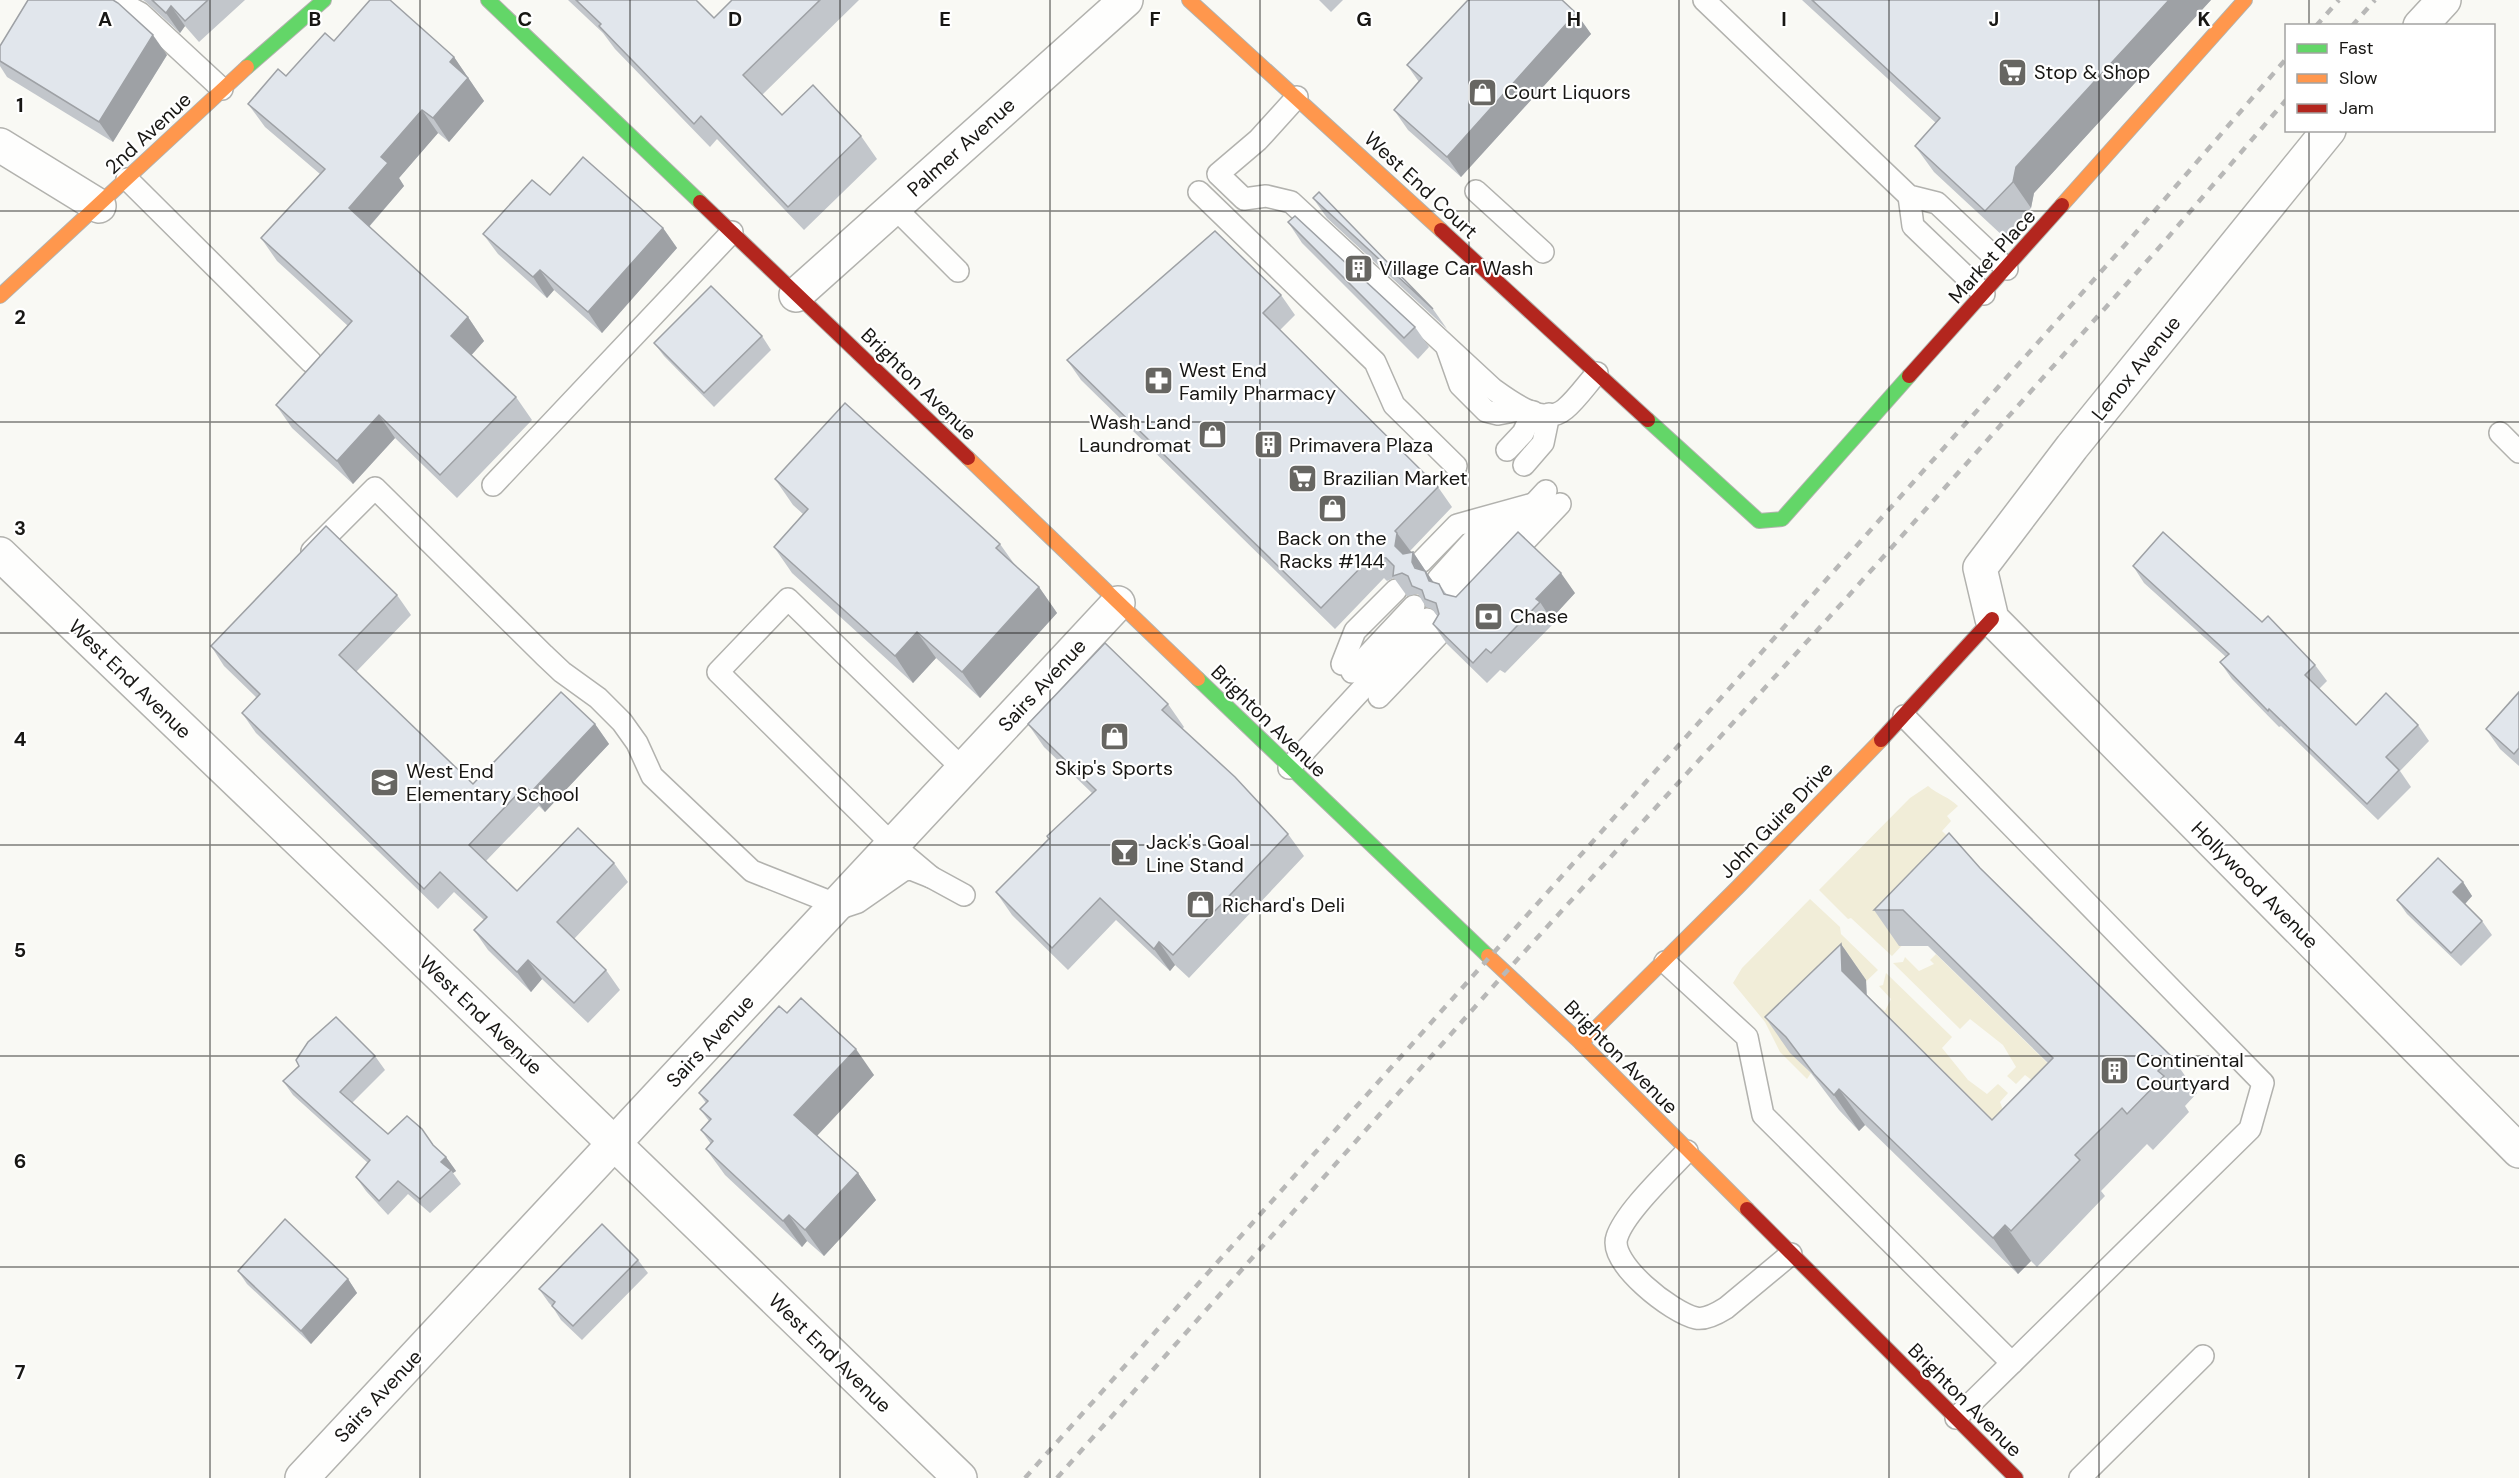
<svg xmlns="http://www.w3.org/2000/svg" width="2519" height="1478" viewBox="0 0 2519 1478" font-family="'DM Sans',sans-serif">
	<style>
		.green { fill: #f1edd8 }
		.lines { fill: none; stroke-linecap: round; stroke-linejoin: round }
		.lane-casing { stroke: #b2b2ae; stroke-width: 24 }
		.street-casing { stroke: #b2b2ae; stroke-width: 36 }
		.fast-casing { stroke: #b2b2ae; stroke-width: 16 }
		.slow-casing { stroke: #b2b2ae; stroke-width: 16 }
		.jam-casing { stroke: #b2b2ae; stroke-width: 16 }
		.lane { stroke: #fefefd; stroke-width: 21 }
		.street { stroke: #fefefd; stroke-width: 33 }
		.fast { stroke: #63d668; stroke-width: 14 }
		.slow { stroke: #ff974d; stroke-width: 14 }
		.jam { stroke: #b3261e; stroke-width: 14 }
		.rail { stroke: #b8b8b7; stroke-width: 4.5; stroke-dasharray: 8 8; stroke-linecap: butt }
		.wall { fill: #c2c6cb }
		.shaded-wall { fill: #9ea1a5 }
		.building { fill: #e1e6ec; stroke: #9ea1a5; stroke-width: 1.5 }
		.grid { fill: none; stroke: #181714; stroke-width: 1.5; stroke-opacity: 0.55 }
		.labels { text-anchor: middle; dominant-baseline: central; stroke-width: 4.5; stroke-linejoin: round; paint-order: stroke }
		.poi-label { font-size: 20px; fill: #181714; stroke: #fff; text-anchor: start }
		.street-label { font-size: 20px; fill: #181714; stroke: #fff }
		.grid-label { font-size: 20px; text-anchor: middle; font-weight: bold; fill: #181714; stroke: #fff; stroke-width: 4.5; stroke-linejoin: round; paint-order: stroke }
	</style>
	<rect width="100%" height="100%" fill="#f9f9f4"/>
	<g class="green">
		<path d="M1928 786C1937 794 1949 797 1958 806L1947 816 1951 821 1942 831 1998 885 1908 939 1892 956 1851 918 1848 919 1819 890 1910 798Z"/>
		<polygon points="1810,899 1840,927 1841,934 1878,970 1791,1053 1811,1073 1807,1079 1780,1052 1765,1022 1733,983 1742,968"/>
		<polygon points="1936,954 1948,966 2067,1082 2033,1081 2025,1075 2016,1084 2007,1076 2016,1067 2003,1045 1970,1019 1960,1029 1893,963 1903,962 1905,957 1919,971 1934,964 1930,960"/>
		<polygon points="1886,973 1952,1037 1942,1048 1968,1080 1987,1094 1998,1084 2008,1093 2000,1102 2006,1118 2007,1135 1874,1013 1880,1007 1885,1011 1891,999 1879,986 1883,985"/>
	</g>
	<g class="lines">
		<defs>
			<g id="lane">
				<polyline points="115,0 140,13 222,89"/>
				<polyline points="1704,0 1909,196 1937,203 2007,269"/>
				<path d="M1297 97 1258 140 1218 174 1244 199 1266 196 1291 202 1493 389C1511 402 1544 427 1565 409 1577 399 1587 384 1597 373"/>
				<polyline points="127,179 311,362"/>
				<polyline points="1476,191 1543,252"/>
				<polyline points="1199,192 1375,362 1394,405 1456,466"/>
				<polyline points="1909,196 1913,226 1984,294"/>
				<polyline points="894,207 958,271"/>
				<polyline points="1447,348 1460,385 1486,411 1498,414 1519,410 1533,412 1523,433 1507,450"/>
				<polyline points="2500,433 2519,452"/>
				<polyline points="1524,465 1543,443 1549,414"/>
				<polyline points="493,485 732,232"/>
				<polyline points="312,551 375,488 544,655 562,672 598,698 622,722 637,743 652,776 752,871 843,907 858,902 904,870 911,869 931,877"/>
				<polyline points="1507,560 1560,504"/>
				<polyline points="1421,562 1457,525 1533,504"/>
				<polyline points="1438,579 1496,515"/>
				<polyline points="1452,592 1546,491"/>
				<polyline points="1342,664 1355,631 1396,590"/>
				<polyline points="1352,672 1414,606"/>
				<polyline points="1379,697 1441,632"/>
				<polyline points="1904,716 2263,1083 2250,1129 1956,1418"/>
				<polyline points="1289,768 1427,619"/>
				<polyline points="963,769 788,599 718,672 893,845 931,877 964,895"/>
				<polyline points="1665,962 1747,1037 1763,1115 2012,1363"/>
				<path d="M1687 1151C1669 1171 1625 1212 1617 1237 1608 1263 1672 1313 1696 1318 1705 1320 1718 1313 1726 1308L1791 1254"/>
				<polyline points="2080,1478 2203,1356"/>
			</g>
			<g id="street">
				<polyline points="2420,26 2444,0"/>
				<polyline points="2329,130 2072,447 1980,568 1992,619 2519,1151"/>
				<polyline points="0,145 99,206"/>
				<polyline points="796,295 1126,0"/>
				<polyline points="0,554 501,1034 960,1478"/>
				<polyline points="302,1478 1118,603"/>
			</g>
			<g id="fast">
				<polyline points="488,0 700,202"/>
				<polyline points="247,67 324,0"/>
				<polyline points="1648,420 1759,521 1782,519 1909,376"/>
				<polyline points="1198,679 1488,956"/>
			</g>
			<g id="slow">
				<polyline points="1189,0 1441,230"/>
				<polyline points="2062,205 2245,0"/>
				<polyline points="0,296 247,67"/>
				<polyline points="968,458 1198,679"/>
				<polyline points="1488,956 1581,1043 1747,1209"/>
				<polyline points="1581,1043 1738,887 1881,740"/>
			</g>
			<g id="jam">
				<polyline points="700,202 968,458"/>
				<polyline points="1441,230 1648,420"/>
				<polyline points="1909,376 2062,205"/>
				<polyline points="1881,740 1992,619"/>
				<polyline points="1747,1209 2016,1478"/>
			</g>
		</defs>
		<use href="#lane" class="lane-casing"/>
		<use href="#street" class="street-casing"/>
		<use href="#fast" class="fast-casing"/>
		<use href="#slow" class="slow-casing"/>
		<use href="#jam" class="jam-casing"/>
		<use href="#lane" class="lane"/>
		<use href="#street" class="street"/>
		<use href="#fast" class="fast"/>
		<use href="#slow" class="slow"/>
		<use href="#jam" class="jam"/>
		<g class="rail">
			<polyline points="2316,26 2339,0"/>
			<polyline points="2352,26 2375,0"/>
			<polyline points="1025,1478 2132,237 2286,59"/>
			<polyline points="1057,1478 1506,972 1843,602 2164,242 2286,100"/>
		</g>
	</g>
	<g class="wall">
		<polygon points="143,0 245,0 199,42 185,26 180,33 146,2"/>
		<polygon points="568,0 696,0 714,18 732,0 859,0 762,95 782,115 861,136 877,159 804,230 717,139 710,147 615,49 603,33"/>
		<polygon points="1319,0 1343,0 1331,12"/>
		<polygon points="1802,0 2211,0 2034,193 2031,208 2004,237 1934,172 1915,146 1936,123"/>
		<polygon points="1576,13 1591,34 1461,177 1408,130 1394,110 1419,82 1407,65"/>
		<polygon points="334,41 454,57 484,101 449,142 438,133 399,178 404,186 369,227 468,317 484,341 471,355 516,397 532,420 457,498 395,438 353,484 292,428 276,405 348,326 277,261 261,238 320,174 265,127 248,104"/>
		<polygon points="0,46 167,55 113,142 7,77 0,66"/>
		<polygon points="550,195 663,228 677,248 602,333 554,290 547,298 498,254 483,234"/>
		<polygon points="1313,198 1433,309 1447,329 1327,218"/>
		<polygon points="1288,222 1415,327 1429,347 1418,359 1302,243"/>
		<polygon points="1281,295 1295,315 1280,330 1438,487 1452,507 1410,551 1411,553 1413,552 1433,582 1439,584 1447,595 1456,597 1575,593 1551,619 1554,623 1505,673 1500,670 1487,683 1447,644 1433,624 1438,617 1432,609 1426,607 1418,594 1416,594 1407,596 1394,578 1387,581 1384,578 1335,629 1081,380 1067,360"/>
		<polygon points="762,336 771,350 714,407 664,356 654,343"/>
		<polygon points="775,479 1000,544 1015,565 1039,587 1057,613 980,698 936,658 913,683 792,573 774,547 803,514 793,505"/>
		<polygon points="2133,566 2262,622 2315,665 2327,681 2319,689 2356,725 2418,725 2429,741 2400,771 2411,787 2378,820 2281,726 2279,727 2232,679 2220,662 2226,657 2144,583"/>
		<polygon points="397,595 411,615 356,672 473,784 595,724 609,744 545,812 539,806 486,861 517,891 614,863 628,882 574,939 606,970 620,990 588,1023 542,979 531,992 488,950 474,930 484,920 454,892 438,909 256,733 242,713 257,698 224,666 211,646"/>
		<polygon points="2519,692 2519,766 2500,749 2486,729"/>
		<polygon points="1168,704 1184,727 1182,729 1288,834 1304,856 1189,978 1175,965 1170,971 1116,920 1068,970 1012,915 996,892 1092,793 1044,747 1028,724"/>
		<polygon points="1980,868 2172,1057 2197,1093 2185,1106 2189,1112 2153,1150 2147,1144 2101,1191 2105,1196 2037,1267 2031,1261 2018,1274 1865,1125 1859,1131 1839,1110 1811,1073 1790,1053 1765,1017 1841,944 1866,980 1867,995 1992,1120 2048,1063 1928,946 1899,946 1874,910"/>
		<polygon points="2463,882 2472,896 2465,904 2482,921 2492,935 2461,966 2407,914 2397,900"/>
		<polygon points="787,1013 874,1075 817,1136 858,1173 876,1200 824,1256 807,1241 802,1247 725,1175 706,1149 711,1144 701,1130 709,1121 700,1109 706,1103 699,1093"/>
		<polygon points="375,1056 385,1070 352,1103 388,1134 433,1146 446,1157 456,1171 453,1173 461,1184 430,1213 408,1194 388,1215 366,1191 356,1177 368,1163 293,1095 283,1081"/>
		<polygon points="638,1260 648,1273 582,1340 561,1320 552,1306 549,1303 539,1289"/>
		<polygon points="238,1271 348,1279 357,1293 311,1344 247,1284"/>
	</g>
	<g class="shaded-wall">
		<polygon points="2169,0 2211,0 2034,193 2031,208 2013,182 2016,167"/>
		<polygon points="171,6 185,26 180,33 166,13"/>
		<polygon points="1576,13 1591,34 1461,177 1447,157"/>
		<polygon points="153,35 167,55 113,142 99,122"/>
		<polygon points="454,57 484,101 449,142 433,118 450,62"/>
		<polygon points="422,110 438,133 399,178 404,186 365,231 349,208 381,157"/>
		<polygon points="663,228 677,248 602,333 588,312"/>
		<polygon points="540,270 554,290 547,298 533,277"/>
		<polygon points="468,317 484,341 468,359 451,336"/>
		<polygon points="379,415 395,438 353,484 337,461"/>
		<polygon points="1397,533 1412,553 1409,566 1395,546"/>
		<polygon points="1413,552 1427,573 1440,591 1429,588 1412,562"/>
		<polygon points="1561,573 1575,593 1551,619 1540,602 1536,599"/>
		<polygon points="1039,587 1057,613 980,698 962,672"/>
		<polygon points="917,632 936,658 913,683 895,656"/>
		<polygon points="595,724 609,744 545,812 531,792"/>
		<polygon points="2463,882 2472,896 2463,906 2453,892"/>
		<polygon points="1159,942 1175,965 1170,971 1154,949"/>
		<polygon points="1841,944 1866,980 1867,1007 1842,971"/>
		<polygon points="528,960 542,979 531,992 517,972"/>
		<polygon points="856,1049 874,1075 812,1141 794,1115"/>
		<polygon points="1839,1089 1865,1125 1859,1131 1834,1095"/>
		<polygon points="446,1157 456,1171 453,1173 451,1170 441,1162"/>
		<polygon points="858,1173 876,1200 824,1256 805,1230"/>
		<polygon points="789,1215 807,1241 802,1247 783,1221"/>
		<polygon points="2005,1225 2031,1261 2018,1274 1993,1238"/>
		<polygon points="348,1279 357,1293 311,1344 301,1331"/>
	</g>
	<g class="building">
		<polygon points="28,0 113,0 118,3 153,35 99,122 0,61 0,46"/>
		<polygon points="152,0 208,0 185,21 171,6 166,13"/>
		<polygon points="370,0 390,0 454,57 450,62 468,78 433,118 422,110 381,157 388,163 349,208 468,317 451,336 516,397 440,475 379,415 337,461 276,405 352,321 261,238 325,169 248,104 278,69 286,76 325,33 334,41"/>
		<polygon points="576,0 696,0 714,18 732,0 820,0 743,75 782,115 813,85 861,136 788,207 701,116 694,124 599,26 601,24"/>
		<polygon points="1468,0 1562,0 1576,13 1447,157 1394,110 1422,78 1407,65"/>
		<polygon points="1812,0 2169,0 2016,167 2013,182 1985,211 1915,146 1940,118"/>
		<polygon points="583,157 663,228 588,312 540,270 533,277 483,234 532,180 550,195"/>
		<polygon points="1319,192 1433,309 1313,198"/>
		<polygon points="1295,216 1415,327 1404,338 1288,222"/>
		<polygon points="1215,231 1281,295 1263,313 1438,487 1395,531 1397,533 1395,546 1403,554 1413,552 1412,562 1415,568 1425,571 1429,581 1439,584 1444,594 1456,597 1518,532 1561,573 1536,599 1540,602 1491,653 1486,649 1473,663 1433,624 1439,614 1436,603 1425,599 1422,590 1412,586 1408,576 1402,573 1393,576 1394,566 1386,558 1379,557 1373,561 1370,558 1321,608 1067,360"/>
		<polygon points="711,286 762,336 704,393 654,343"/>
		<polygon points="845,403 1000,544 996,548 1039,587 962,672 917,632 895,656 774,547 808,509 775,479"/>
		<polygon points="326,526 397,595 339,655 473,784 561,692 595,724 531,792 525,786 469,845 517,891 578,828 614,863 557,922 606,970 574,1003 528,960 517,972 474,930 487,917 440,872 424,889 242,713 260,694 211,646"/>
		<polygon points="2163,532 2262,622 2268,616 2315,665 2305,675 2356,725 2386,693 2418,725 2386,757 2399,770 2367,804 2269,709 2268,711 2220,662 2229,654 2133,566"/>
		<polygon points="1105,643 1168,704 1162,710 1235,777 1288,834 1173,955 1159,942 1154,949 1100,898 1052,948 996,892 1049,839 1047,836 1096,790 1028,724"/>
		<polygon points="2519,692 2519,748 2514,754 2486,729"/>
		<polygon points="1949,833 1980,868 2172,1057 2158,1071 2164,1076 2127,1114 2122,1108 2075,1155 2080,1160 2011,1231 2005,1225 1993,1238 1839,1089 1834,1095 1814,1074 1786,1037 1765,1017 1841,944 1842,971 1992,1120 2053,1058 1903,910 1874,910"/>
		<polygon points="2438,858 2463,882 2453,892 2482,921 2451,953 2397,900"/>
		<polygon points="801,998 856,1049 794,1115 858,1173 805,1230 789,1215 783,1221 706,1149 713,1141 701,1130 711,1119 700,1109 708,1101 699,1093 779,1006 787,1013"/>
		<polygon points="336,1017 375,1056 340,1092 388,1134 407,1116 422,1129 433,1145 446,1157 441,1162 451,1170 420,1199 398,1181 379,1201 356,1177 370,1160 283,1081 299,1066 296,1060 308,1042"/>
		<polygon points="285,1219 348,1279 301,1331 238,1271"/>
		<polygon points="602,1224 638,1260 573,1326 552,1306 555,1302 539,1289"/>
	</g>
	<path class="grid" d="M210 0V1478M420 0V1478M630 0V1478M840 0V1478M1050 0V1478M1260 0V1478M1469 0V1478M1679 0V1478M1889 0V1478M2099 0V1478M2309 0V26M2309 130V1478M0 211H2519M0 422H2519M0 633H2519M0 845H2519M0 1056H2519M0 1267H2519"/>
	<defs>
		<symbol id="supermarket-square" viewBox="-11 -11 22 22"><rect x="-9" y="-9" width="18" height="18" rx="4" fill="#676662" stroke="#fff"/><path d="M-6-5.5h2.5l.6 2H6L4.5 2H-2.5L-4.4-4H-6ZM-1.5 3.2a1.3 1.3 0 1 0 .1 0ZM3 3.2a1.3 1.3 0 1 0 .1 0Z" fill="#fff"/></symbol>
		<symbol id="shop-square" viewBox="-11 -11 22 22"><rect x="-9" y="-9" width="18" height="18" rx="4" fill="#676662" stroke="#fff"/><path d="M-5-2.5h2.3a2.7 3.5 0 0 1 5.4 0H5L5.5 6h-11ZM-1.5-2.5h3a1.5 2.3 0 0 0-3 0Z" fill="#fff"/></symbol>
		<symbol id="building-square" viewBox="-11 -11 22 22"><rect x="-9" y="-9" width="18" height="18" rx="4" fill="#676662" stroke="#fff"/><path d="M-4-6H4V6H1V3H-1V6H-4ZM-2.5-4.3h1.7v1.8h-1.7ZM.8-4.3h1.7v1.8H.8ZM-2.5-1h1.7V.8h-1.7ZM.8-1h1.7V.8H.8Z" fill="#fff"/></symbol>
		<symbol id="pharmacy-square" viewBox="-11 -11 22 22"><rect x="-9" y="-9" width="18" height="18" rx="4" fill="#676662" stroke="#fff"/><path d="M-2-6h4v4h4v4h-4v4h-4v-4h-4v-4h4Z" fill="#fff"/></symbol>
		<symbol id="bank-square" viewBox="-11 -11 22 22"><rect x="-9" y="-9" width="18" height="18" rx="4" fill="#676662" stroke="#fff"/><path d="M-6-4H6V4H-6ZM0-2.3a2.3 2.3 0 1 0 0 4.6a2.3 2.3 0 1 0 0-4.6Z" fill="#fff"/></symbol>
		<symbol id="school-square" viewBox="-11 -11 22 22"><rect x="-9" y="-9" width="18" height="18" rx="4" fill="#676662" stroke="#fff"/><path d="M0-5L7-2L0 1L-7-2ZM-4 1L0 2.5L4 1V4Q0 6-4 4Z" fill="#fff"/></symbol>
		<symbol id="bar-square" viewBox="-11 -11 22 22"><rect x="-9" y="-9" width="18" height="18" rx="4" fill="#676662" stroke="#fff"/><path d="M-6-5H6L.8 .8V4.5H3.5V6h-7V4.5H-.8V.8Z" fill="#fff"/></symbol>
	</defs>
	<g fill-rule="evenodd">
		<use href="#supermarket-square" x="1996" y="56" width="33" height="33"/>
		<use href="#shop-square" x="1466" y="76" width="33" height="33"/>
		<use href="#building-square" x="1342" y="252" width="33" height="33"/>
		<use href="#pharmacy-square" x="1142" y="364" width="33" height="33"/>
		<use href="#shop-square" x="1196" y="418" width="33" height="33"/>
		<use href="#building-square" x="1252" y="428" width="33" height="33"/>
		<use href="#supermarket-square" x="1286" y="462" width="33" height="33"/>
		<use href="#shop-square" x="1316" y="492" width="33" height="33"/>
		<use href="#bank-square" x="1472" y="600" width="33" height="33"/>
		<use href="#shop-square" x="1098" y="720" width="33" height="33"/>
		<use href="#school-square" x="368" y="766" width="33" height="33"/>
		<use href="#bar-square" x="1108" y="836" width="33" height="33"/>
		<use href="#shop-square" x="1184" y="888" width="33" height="33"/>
		<use href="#building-square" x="2098" y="1054" width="33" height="33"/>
	</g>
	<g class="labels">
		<g class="poi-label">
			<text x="2034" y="72">Stop &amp; Shop</text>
			<text x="1504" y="92">Court Liquors</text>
			<text x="1379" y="268">Village Car Wash</text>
			<text x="1179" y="370">West End<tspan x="1179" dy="23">Family Pharmacy</tspan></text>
			<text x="1191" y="422" text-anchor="end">Wash Land<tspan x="1191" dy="23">Laundromat</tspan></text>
			<text x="1289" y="445">Primavera Plaza</text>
			<text x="1323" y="478">Brazilian Market</text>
			<text x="1332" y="538" text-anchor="middle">Back on the<tspan x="1332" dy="23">Racks #144</tspan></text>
			<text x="1510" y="616">Chase</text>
			<text x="1114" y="768" text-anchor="middle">Skip's Sports</text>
			<text x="406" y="771">West End<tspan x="406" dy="23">Elementary School</tspan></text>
			<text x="1146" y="842">Jack's Goal<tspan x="1146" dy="23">Line Stand</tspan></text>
			<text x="1222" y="905">Richard's Deli</text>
			<text x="2136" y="1060">Continental<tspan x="2136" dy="23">Courtyard</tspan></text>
		</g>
		<g class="street-label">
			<text transform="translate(148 133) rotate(-43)">2nd Avenue</text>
			<text transform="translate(961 147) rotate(-42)">Palmer Avenue</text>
			<text transform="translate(1421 185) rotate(43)">West End Court</text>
			<text transform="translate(1992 256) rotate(-48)">Market Place</text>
			<text transform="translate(2136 368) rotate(-51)">Lenox Avenue</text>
			<text transform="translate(919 384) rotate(44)">Brighton Avenue</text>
			<text transform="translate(130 679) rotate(44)">West End Avenue</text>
			<text transform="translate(1042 685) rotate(-47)">Sairs Avenue</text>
			<text transform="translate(1269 721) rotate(44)">Brighton Avenue</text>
			<text transform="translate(1776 820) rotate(-46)">John Guire Drive</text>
			<text transform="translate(2255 885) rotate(45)">Hollywood Avenue</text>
			<text transform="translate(481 1015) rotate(44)">West End Avenue</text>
			<text transform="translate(710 1041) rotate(-47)">Sairs Avenue</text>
			<text transform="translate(1621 1057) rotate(45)">Brighton Avenue</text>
			<text transform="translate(830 1353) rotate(44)">West End Avenue</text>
			<text transform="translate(378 1396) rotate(-47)">Sairs Avenue</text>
			<text transform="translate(1965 1400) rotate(45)">Brighton Avenue</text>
		</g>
	</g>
	<g class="grid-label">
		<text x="105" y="26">A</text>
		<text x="315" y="26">B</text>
		<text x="525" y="26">C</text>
		<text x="735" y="26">D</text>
		<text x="945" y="26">E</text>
		<text x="1155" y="26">F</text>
		<text x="1364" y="26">G</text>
		<text x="1574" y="26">H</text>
		<text x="1784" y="26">I</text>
		<text x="1994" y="26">J</text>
		<text x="2204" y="26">K</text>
		<text x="20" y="112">1</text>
		<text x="20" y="324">2</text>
		<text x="20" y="535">3</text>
		<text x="20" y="746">4</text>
		<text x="20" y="957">5</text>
		<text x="20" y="1168">6</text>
		<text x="20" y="1379">7</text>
	</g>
	<rect x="2285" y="24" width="210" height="108" fill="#ffffff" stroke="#a3a2a1" stroke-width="1.5"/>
	<rect x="2297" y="44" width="30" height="9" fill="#63d668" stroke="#a3a2a1" stroke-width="1.5"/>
	<text x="2339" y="54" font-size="18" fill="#181714">Fast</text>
	<rect x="2297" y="74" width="30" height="9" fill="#ff974d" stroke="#a3a2a1" stroke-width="1.5"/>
	<text x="2339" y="84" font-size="18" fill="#181714">Slow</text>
	<rect x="2297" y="104" width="30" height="9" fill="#b3261e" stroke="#a3a2a1" stroke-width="1.5"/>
	<text x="2339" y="114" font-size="18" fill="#181714">Jam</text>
</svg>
